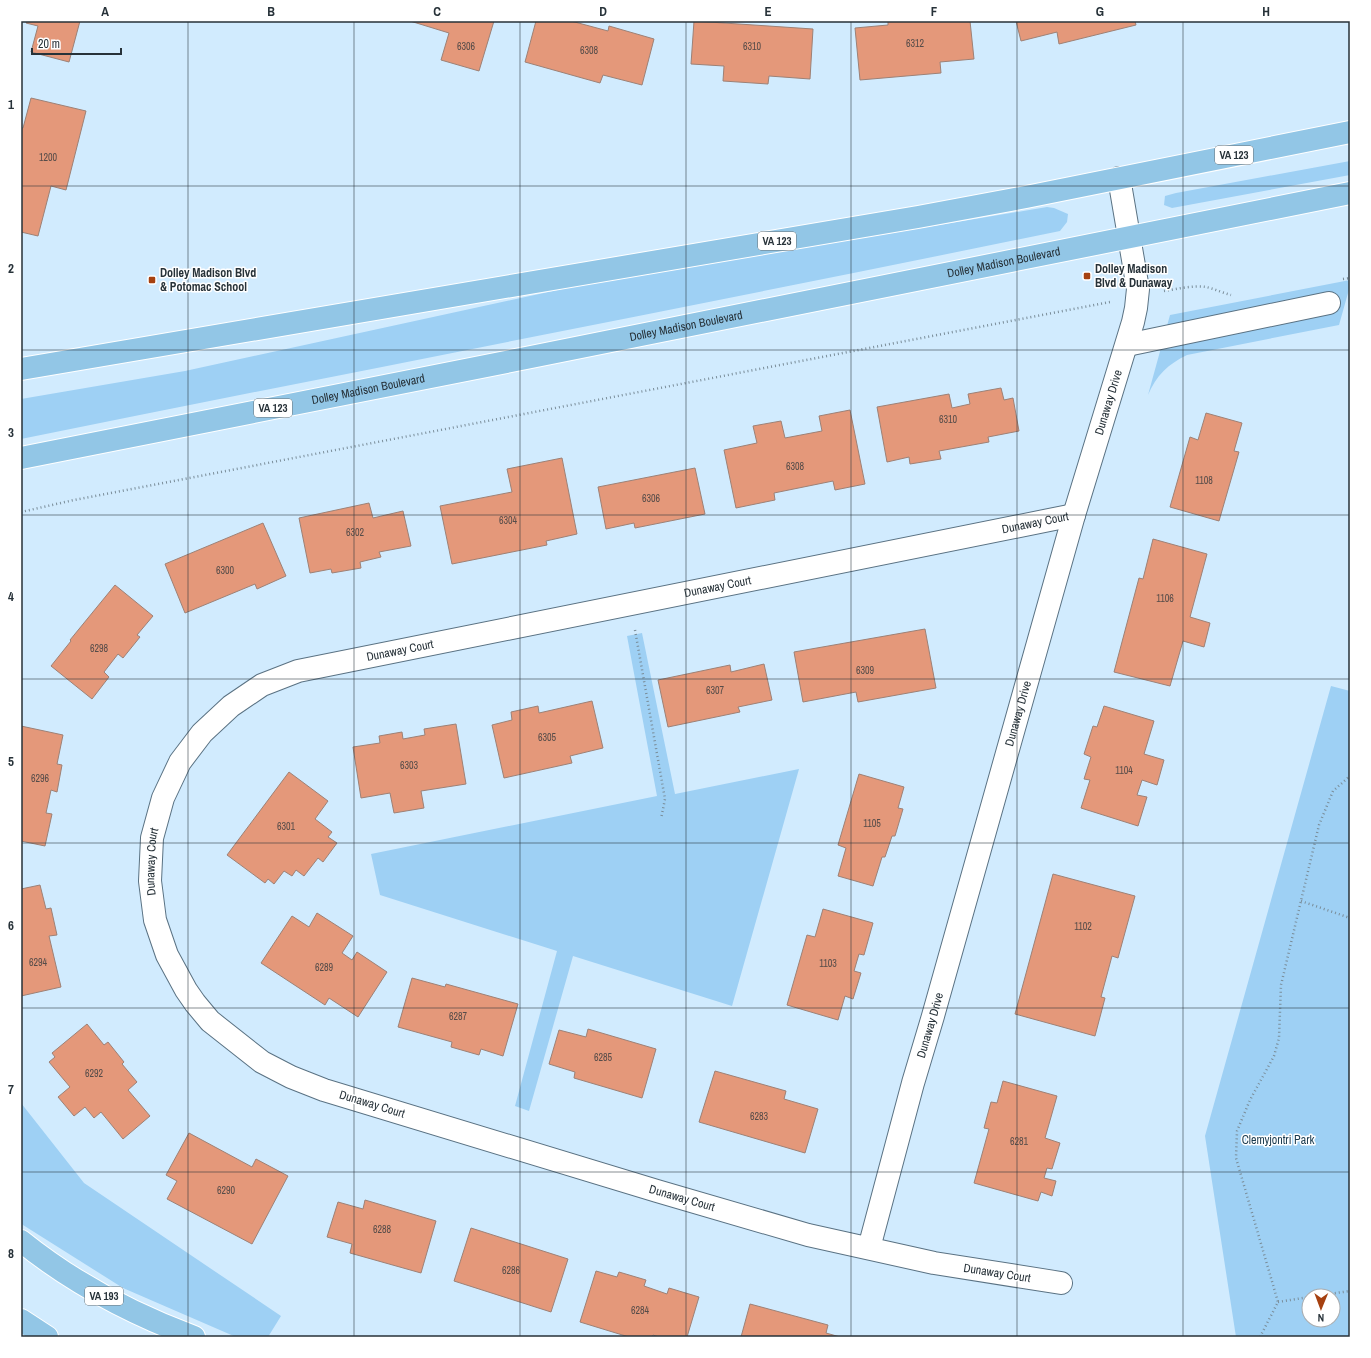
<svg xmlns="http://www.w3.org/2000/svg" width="1371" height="1358" viewBox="0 0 1371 1358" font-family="'Archivo Narrow',sans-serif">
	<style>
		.green { fill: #9ed0f4; fill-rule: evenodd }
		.building { fill: #e4987a; stroke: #9d8176 }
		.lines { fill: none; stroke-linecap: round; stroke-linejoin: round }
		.street-casing { stroke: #5a7283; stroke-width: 24 }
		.primary-casing { stroke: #fff; stroke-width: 24 }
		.path { stroke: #7a8d99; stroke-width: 2.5; stroke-dasharray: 1 3; stroke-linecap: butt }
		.street { stroke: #fff; stroke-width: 22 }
		.primary { stroke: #92c6e6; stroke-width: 22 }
		.grid { fill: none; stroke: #273239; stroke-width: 1; stroke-opacity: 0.55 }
		.poi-dot { fill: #a64110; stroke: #fff; stroke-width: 1.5 }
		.labels { text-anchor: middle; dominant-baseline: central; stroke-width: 3; stroke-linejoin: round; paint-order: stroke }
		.number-label { font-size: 10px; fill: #564c49 }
		.shield { fill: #fff; stroke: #687074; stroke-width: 1 }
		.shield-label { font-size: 11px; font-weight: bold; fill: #273239 }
		.street-label { font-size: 12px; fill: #273239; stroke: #fff }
		.poi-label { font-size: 12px; font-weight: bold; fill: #273239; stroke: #fff; text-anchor: start }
		.park-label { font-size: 12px; fill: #1a3a4e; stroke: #fff }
		.neatline { fill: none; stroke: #273239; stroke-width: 1.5 }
		.grid-label { font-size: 13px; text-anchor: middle; font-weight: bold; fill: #273239 }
	</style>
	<rect width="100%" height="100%" fill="#d1ebfe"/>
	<g class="green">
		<polygon points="1350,161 1350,175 1172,208 1164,205 1165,196 1176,193"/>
		<path d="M1047 207 1054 208 1068 214 1067 222 1060 231C714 302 367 369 21 439V399L185 371 576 286Z"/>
		<path d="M1350 280V286L1339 325 1187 355C1168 364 1156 376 1148 395L1170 315Z"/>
		<polygon points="642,633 675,794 799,769 732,1006 573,956 529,1111 515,1106 557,951 380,895 371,854 657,796 627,636"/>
		<path d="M1331 686 1350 691V1337H1236L1205 1136ZM1309 1296H1333V1320H1309Z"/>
		<polygon points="21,1103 84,1183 281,1316 268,1337 236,1337 123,1288 23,1225 21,1223"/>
	</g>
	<g class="building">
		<polygon points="27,21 80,21 69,62 31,52 38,26 26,23"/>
		<polygon points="410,21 494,21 479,71 441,60 449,33"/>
		<polygon points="536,21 571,21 608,31 609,26 654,39 642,85 603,75 600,83 525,62"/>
		<polygon points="694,21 813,29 810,79 769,76 768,84 723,81 724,66 691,64"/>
		<polygon points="888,21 970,21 974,59 940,62 941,73 860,80 855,28 888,25"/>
		<polygon points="1016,21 1135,21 1136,25 1059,44 1057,32 1021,41"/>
		<polygon points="31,98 86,111 66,190 51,186 38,236 21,232 21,128 23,128"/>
		<polygon points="1001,388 1004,400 1013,398 1019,431 988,437 989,442 939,451 941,459 910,464 909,457 887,462 877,407 949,394 952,408 970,404 968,394"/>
		<polygon points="850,410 865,484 835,490 833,481 774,493 775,500 736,508 724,450 757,443 753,426 781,421 785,438 822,431 819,416"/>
		<polygon points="1206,413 1242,423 1234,451 1239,452 1219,521 1170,507 1190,437 1198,440"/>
		<polygon points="562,458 577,534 546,541 547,545 452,564 440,506 512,492 507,469"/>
		<polygon points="695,468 705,514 635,528 634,523 606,529 598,487"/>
		<polygon points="369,503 373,518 403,511 411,546 379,552 381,557 360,562 361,568 332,573 331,569 310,573 299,518"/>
		<polygon points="263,523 286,576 257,589 255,584 185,613 165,564"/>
		<polygon points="1153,539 1207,554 1190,617 1210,623 1204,647 1183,641 1170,686 1114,672 1139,578 1143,579"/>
		<polygon points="115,585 153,616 137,635 140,637 123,658 118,654 104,672 109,677 92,699 51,666 71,641 70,640"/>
		<polygon points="925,629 936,688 858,702 856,692 803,702 794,652"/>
		<polygon points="764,664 772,700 738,707 740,712 668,727 658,680 730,665 731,672"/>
		<polygon points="592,701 603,748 570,756 572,763 504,778 492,725 512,720 511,712 538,706 539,713"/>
		<polygon points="1104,706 1154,721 1144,754 1164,760 1157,785 1142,780 1137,795 1147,797 1138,826 1081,808 1090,780 1084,779 1091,757 1084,754 1093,726 1097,727"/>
		<polygon points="456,724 466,784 421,791 424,808 394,813 390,793 361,798 353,747 380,743 379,736 402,732 403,739 425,735 424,729"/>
		<polygon points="21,726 63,735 57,764 62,765 57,792 51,790 46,813 52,814 45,846 21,841"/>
		<polygon points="289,772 328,801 315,819 332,832 328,837 337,843 323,862 318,858 304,876 296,870 292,876 284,871 274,884 268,879 265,883 227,855"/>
		<polygon points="859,774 904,787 898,808 903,809 895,836 892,836 885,857 882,857 873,886 838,876 846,848 838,845"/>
		<polygon points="1053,874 1135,896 1118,958 1112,956 1101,997 1105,998 1095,1036 1015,1014"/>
		<polygon points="40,885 46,909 51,908 57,935 49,936 61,987 21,996 21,889"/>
		<polygon points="823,909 873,923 864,955 859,954 854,971 861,973 853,999 845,996 838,1020 787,1005 807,935 815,937"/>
		<polygon points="317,913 353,936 342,953 352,960 357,952 387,972 358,1017 329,998 325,1005 261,963 292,916 309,927"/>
		<polygon points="412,978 445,987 446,984 518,1004 503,1056 481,1049 479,1055 451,1047 452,1042 398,1027"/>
		<polygon points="87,1024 104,1045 108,1042 124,1062 122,1064 137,1082 128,1090 150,1116 123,1139 101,1112 94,1118 85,1107 74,1116 58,1097 70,1087 49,1062 55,1057 52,1053"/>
		<polygon points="588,1029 656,1049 642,1098 574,1078 575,1072 549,1064 559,1030 586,1037"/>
		<polygon points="715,1071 786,1091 784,1099 818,1109 805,1153 699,1122"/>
		<polygon points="1003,1081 1057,1096 1045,1138 1060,1143 1052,1169 1047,1168 1044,1178 1056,1181 1052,1196 1041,1192 1038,1201 974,1183 989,1129 984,1128 991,1102 997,1103"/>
		<polygon points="189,1133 252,1167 256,1159 288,1176 252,1244 167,1199 177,1181 166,1175"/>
		<polygon points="365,1200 436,1221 421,1273 350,1253 352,1244 327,1237 338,1202 363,1209"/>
		<polygon points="471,1228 568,1259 551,1312 454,1281"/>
		<polygon points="596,1271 617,1277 619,1272 646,1280 644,1286 667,1294 669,1288 699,1297 687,1337 659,1337 653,1335 652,1337 629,1337 580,1322"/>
		<polygon points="750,1304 828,1325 826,1333 840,1337 741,1337"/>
	</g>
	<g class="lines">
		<defs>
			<g id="street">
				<polyline points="1127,345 1329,303"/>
				<path id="s1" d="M869 1248 913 1083 933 1016 1074 515 1133 322 1136 308 1138 289 1119 178"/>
				<path id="s2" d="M1061 1283 934 1263 808 1235 657 1191 324 1090 291 1077 262 1062 210 1021 195 1003 186 990 167 955 155 920 150 881 152 838 163 798 180 762 202 733 231 706 262 685 298 671 1074 515"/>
			</g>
			<g id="primary">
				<polyline points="21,369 918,217 1026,197 1350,132"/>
				<path id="s3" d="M21 458 526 358 1350 193"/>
				<path d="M21 1241C72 1282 132 1314 194 1337"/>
				<polyline points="21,1320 47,1337"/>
			</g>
		</defs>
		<use href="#street" class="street-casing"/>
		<use href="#primary" class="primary-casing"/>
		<g class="path">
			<polyline points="1343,279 1350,278"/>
			<path d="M1164 291C1177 289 1194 285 1206 287 1215 289 1223 293 1231 295"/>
			<polyline points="21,512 74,500 1110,302"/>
			<polyline points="635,630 665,799 661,819"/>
			<polyline points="1301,901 1350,918"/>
			<polyline points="1315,1296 1350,1291"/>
			<polyline points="1278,1302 1309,1297"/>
			<polyline points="1260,1337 1278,1302 1236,1158 1237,1131 1250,1100 1274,1056 1279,1038 1281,985 1319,825 1333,791 1350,776"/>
		</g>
		<use href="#street" class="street"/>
		<use href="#primary" class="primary"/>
	</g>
	<path class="grid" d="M188 21V1337M354 21V1337M520 21V1337M686 21V1337M851 21V1337M1017 21V1337M1183 21V1337M21 186H1350M21 350H1350M21 515H1350M21 679H1350M21 843H1350M21 1008H1350M21 1172H1350"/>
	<g class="poi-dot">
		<rect x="1083" y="272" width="8" height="8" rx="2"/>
		<rect x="148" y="276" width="8" height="8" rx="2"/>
	</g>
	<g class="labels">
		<g class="number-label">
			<text x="915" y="43">6312</text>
			<text x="466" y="46">6306</text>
			<text x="752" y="46">6310</text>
			<text x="589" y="50">6308</text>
			<text x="48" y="157">1200</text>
			<text x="948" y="419">6310</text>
			<text x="795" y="466">6308</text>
			<text x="1204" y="480">1108</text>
			<text x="651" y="498">6306</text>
			<text x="508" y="520">6304</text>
			<text x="355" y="532">6302</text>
			<text x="225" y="570">6300</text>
			<text x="1165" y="598">1106</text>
			<text x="99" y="648">6298</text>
			<text x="865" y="670">6309</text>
			<text x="715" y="690">6307</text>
			<text x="547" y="737">6305</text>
			<text x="409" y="765">6303</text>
			<text x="1124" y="770">1104</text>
			<text x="40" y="778">6296</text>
			<text x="872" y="823">1105</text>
			<text x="286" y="826">6301</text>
			<text x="1083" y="926">1102</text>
			<text x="38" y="962">6294</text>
			<text x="828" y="963">1103</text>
			<text x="324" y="967">6289</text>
			<text x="458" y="1016">6287</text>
			<text x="603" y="1057">6285</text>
			<text x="94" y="1073">6292</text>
			<text x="759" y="1116">6283</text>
			<text x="1019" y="1141">6281</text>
			<text x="226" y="1190">6290</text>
			<text x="382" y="1229">6288</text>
			<text x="511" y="1270">6286</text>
			<text x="640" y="1310">6284</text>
		</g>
		<g class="shield">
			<rect x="1215" y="146" width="38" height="18" rx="3"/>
			<rect x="758" y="232" width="38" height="18" rx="3"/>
			<rect x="254" y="399" width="38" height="18" rx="3"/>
			<rect x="85" y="1287" width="38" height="18" rx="3"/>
		</g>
		<g class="shield-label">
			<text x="1234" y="155">VA 123</text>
			<text x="777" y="241">VA 123</text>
			<text x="273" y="408">VA 123</text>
			<text x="104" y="1296">VA 193</text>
		</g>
		<g class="street-label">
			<text stroke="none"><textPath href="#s3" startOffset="1002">Dolley Madison Boulevard</textPath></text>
			<text stroke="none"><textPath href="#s3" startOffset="678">Dolley Madison Boulevard</textPath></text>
			<text stroke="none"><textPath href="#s3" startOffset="354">Dolley Madison Boulevard</textPath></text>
			<text stroke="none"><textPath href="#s1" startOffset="879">Dunaway Drive</textPath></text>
			<text stroke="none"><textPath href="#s2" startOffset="2081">Dunaway Court</textPath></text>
			<text stroke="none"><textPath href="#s2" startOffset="1757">Dunaway Court</textPath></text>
			<text stroke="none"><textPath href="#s2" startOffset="1433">Dunaway Court</textPath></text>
			<text stroke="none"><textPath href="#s1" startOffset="555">Dunaway Drive</textPath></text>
			<text stroke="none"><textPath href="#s2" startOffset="1072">Dunaway Court</textPath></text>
			<text stroke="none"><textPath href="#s1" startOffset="231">Dunaway Drive</textPath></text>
			<text transform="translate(372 1104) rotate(17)">Dunaway Court</text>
			<text transform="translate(682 1198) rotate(16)">Dunaway Court</text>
			<text transform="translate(997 1273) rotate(9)">Dunaway Court</text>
		</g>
		<g class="poi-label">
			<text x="1095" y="269">Dolley Madison<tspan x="1095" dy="14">Blvd &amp; Dunaway</tspan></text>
			<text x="160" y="273">Dolley Madison Blvd<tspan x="160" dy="14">&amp; Potomac School</tspan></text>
		</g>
		<g class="park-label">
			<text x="1278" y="1140">Clemyjontri Park</text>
		</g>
	</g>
	<rect width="1371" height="1358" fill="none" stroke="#ffffff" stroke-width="44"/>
	<g transform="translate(1321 1308) rotate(181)"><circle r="19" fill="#ffffff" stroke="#a9adb0"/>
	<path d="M0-3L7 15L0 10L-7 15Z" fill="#a64110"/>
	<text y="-6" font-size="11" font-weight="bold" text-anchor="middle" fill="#273239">N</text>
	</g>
	<path d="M32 48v6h89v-6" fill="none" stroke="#273239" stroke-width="2"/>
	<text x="38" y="48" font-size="12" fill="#273239" stroke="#ffffff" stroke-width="3" paint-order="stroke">20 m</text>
	<rect x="22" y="22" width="1327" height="1314" class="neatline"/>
	<g class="grid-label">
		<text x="105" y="16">A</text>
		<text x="271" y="16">B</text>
		<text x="437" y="16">C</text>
		<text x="603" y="16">D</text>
		<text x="768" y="16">E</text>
		<text x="934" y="16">F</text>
		<text x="1100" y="16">G</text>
		<text x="1266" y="16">H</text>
		<text x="11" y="109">1</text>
		<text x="11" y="273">2</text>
		<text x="11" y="437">3</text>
		<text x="11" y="601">4</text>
		<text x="11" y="766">5</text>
		<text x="11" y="930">6</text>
		<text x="11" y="1094">7</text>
		<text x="11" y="1258">8</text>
	</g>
</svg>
